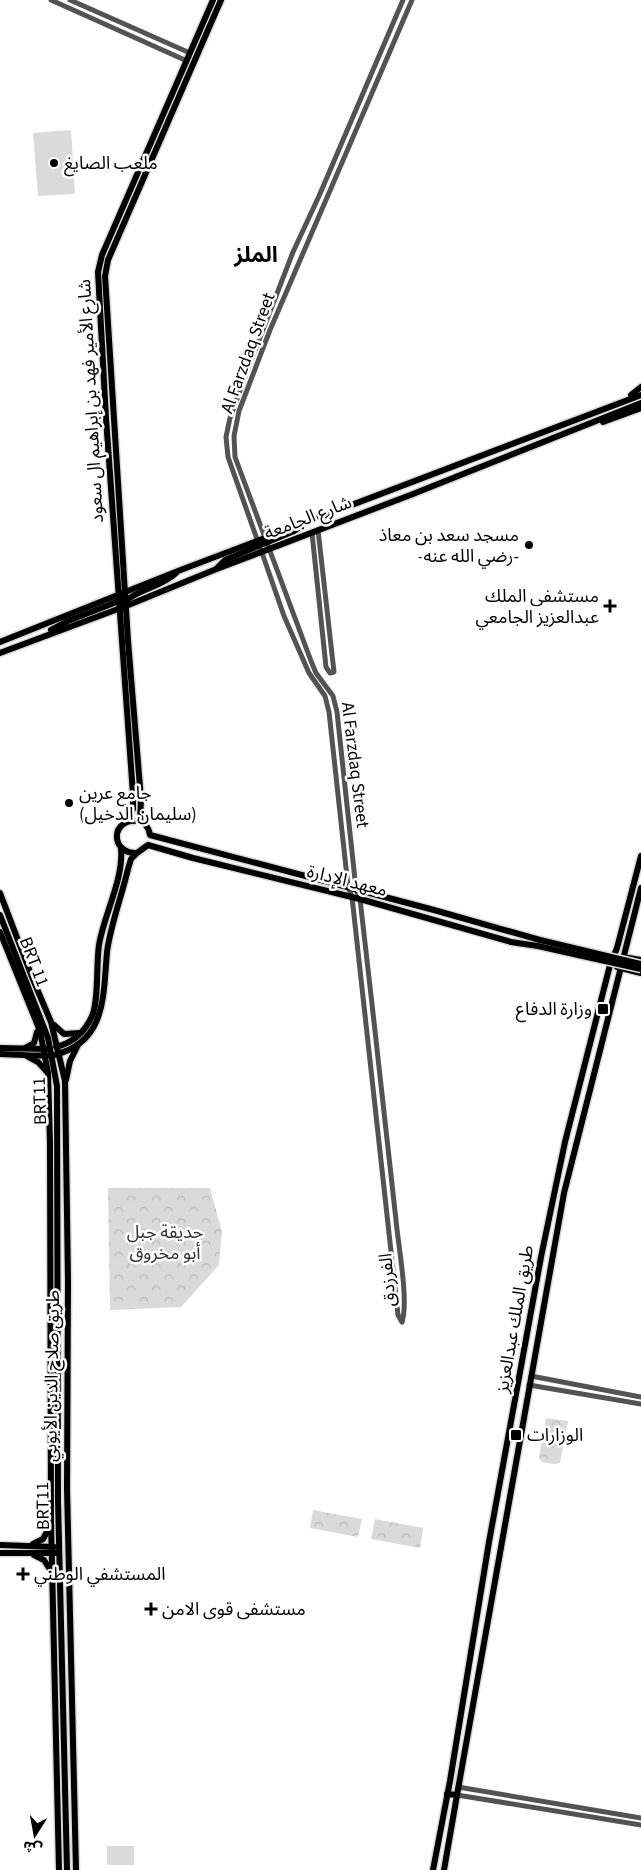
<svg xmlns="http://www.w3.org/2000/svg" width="641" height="1870" viewBox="0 0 641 1870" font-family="'Source Sans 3','Noto Sans Arabic',sans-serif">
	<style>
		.grass { fill: #dadada }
		.park { fill: url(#park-crowns) }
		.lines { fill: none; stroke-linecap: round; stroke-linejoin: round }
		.major-casing { stroke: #dbdbdb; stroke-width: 9 }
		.minor { stroke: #535353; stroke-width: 5 }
		.major { stroke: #000; stroke-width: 6 }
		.major-bridge-casing { stroke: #dbdbdb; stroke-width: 9; stroke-linecap: butt }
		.major-bridge { stroke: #000; stroke-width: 6 }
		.poi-dot { fill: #000; stroke: #fff; stroke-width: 2 }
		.labels { text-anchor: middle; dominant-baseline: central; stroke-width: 5; stroke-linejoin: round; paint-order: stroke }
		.poi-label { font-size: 18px; fill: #000; stroke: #fff; text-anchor: start }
		.street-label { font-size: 18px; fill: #000; stroke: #fff }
		.park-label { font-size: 18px; fill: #313131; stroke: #fff }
		.district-label { font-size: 22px; font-weight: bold; fill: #000; stroke: #fff }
	</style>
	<defs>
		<pattern id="park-crowns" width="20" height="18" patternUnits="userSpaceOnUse" patternTransform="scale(1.25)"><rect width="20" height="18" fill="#dadada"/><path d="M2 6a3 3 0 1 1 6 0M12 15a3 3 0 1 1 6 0" fill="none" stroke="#b9b9b9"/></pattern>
	</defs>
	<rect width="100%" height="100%" fill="#fff"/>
	<g class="grass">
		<polygon points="71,130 75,194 38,196 33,133"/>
		<rect x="107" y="1846" width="27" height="19"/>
	</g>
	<g class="park">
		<polygon points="108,1188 210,1188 222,1232 219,1265 181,1307 110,1310"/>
		<polygon points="546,1418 568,1421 560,1463 554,1464 542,1462 539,1457"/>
		<polygon points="313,1510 362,1519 358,1537 310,1528"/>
		<polygon points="375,1519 423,1528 420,1548 371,1539"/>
	</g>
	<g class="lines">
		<defs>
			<g id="major">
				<polyline points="631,395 641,387"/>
				<polyline points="603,422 641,408"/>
				<polyline points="217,568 225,560 294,531 303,525"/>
				<path d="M124 602C139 589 161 587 176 573"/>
				<polyline points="51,630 68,621 114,603 121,599"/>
				<polyline points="0,642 178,571 641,395"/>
				<polyline points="0,653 126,606 214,570 413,494 641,403"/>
				<polyline points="127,821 133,809 133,794 106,418 98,272 102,255 213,0"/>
				<polyline points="140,821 141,799 128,641 105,276 108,260 221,0"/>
				<polyline points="0,893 32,977 51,1022 65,1081 68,1281 67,1488 76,1870"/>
				<polyline points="0,915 48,1038 57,1086 58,1500 67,1870"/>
				<polyline points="0,932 40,1031 48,1073 50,1143 51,1521 59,1870"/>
				<path d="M538 946 511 942 360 899 193 858 148 845 137 853C110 854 110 818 138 821 145 822 149 828 150 835L434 910 540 940"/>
				<polyline points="623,957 641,960"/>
				<polyline points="617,967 641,973"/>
				<polyline points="54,1025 64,1034 80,1033"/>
				<path d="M56 1047C72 1043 85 1032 92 1016 99 1001 96 964 99 945 104 914 124 879 121 848"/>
				<polyline points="0,1048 46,1049"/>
				<polyline points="25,1048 34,1043 37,1032"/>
				<path d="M0 1054C13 1054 43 1057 54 1055 107 1042 103 995 107 952 110 927 122 895 128 869L131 859 137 853"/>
				<polyline points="27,1056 38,1062 48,1073"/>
				<polyline points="66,1080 70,1061 78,1045"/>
				<polyline points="33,1544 43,1539 49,1528"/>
				<polyline points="0,1545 54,1547"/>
				<polyline points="0,1553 56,1553"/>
				<polyline points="34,1555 44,1560 51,1571"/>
				<polyline points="447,1794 457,1795 564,1193 641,888"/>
				<polyline points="433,1870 450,1781 489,1542 541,1257 565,1142 610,965 617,948 641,856"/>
				<polyline points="444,1870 457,1795"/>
			</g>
		</defs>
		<use href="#major" class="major-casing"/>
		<g class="minor">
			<polyline points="51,0 187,61"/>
			<polyline points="70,0 190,53"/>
			<polyline points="312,533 326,667 330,673 334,672 318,530"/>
			<polyline points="258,542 228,457 226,437 230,418 249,366 293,252 319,196 403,0"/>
			<polyline points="261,550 284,616 309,673 325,696 329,712 348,886 352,897 398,1315 402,1322"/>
			<path d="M402 1322C409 1301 398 1244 396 1220 385 1113 372 1006 360 899L356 889 337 712 333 696 316 673 311 661 235 457 234 436 239 411 270 330 412 0"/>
			<polyline points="531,1376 641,1397"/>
			<polyline points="529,1385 641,1404"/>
			<polyline points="458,1787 641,1818"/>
			<polyline points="457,1795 641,1825"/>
		</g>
		<use href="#major" class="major"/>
		<defs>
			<g id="major-bridge">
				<polyline points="540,940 641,964"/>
				<polyline points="538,946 641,969"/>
			</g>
		</defs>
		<use href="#major-bridge" class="major-bridge-casing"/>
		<use href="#major-bridge" class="major-bridge"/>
	</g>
	<g class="poi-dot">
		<circle cx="54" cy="163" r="5"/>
		<circle cx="529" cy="545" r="5"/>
		<path d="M607.5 598.5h5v5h5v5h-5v5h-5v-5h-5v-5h5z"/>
		<circle cx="69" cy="803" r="5"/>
		<rect x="597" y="1003" width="12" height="12" rx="2.5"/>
		<rect x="510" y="1429" width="12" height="12" rx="2.5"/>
		<path d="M20.5 1566.5h5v5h5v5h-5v5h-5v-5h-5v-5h5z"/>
		<path d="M148.5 1601.5h5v5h5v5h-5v5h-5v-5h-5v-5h5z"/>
	</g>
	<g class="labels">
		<g class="poi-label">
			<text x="64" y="163">ملعب الصايغ</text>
			<text x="519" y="535" text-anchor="end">مسجد سعد بن معاذ<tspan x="519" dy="21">-رضي الله عنه-</tspan></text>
			<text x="599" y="596" text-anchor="end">مستشفى الملك<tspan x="599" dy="21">عبدالعزيز الجامعي</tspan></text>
			<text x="79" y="793">جامع عرين<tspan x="79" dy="21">(سليمان الدخيل)</tspan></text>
			<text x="592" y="1009" text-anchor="end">وزارة الدفاع</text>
			<text x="527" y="1435">الوزارات</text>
			<text x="34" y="1574">المستشفي الوطني</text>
			<text x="162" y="1609">مستشفى قوى الامن</text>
		</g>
		<g class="street-label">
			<text transform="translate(248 353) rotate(-70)">Al Farzdaq Street</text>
			<text transform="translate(91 401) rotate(-93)">شارع الأمير فهد بن إبراهيم ال سعود</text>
			<text transform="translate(308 518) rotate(-21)">شارع الجامعة</text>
			<text transform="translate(355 765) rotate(83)">Al Farzdaq Street</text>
			<text transform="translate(347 881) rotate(14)">معهد الإدارة</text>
			<text transform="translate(34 962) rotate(69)">BRT 11</text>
			<text transform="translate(40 1101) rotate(-92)">BRT11</text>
			<text transform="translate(388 1280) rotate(-95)">الفرزدق</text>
			<text transform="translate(515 1319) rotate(-80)">طريق الملك عبدالعزيز</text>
			<text transform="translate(52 1376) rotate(-89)">طريق صلاح الدين الأيوبي</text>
			<text transform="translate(43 1506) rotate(-91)">BRT11</text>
		</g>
		<g class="park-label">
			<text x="165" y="1232">حديقة جبل<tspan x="165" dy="21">أبو مخروق</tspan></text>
		</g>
		<g class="district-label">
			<text x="256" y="255">الملز</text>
		</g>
	</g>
	<g transform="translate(35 1835) rotate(191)" stroke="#ffffff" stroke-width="4" paint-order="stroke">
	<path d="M0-4L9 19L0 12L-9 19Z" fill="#000000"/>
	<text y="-8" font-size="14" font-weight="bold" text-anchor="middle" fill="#000000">ش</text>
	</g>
</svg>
